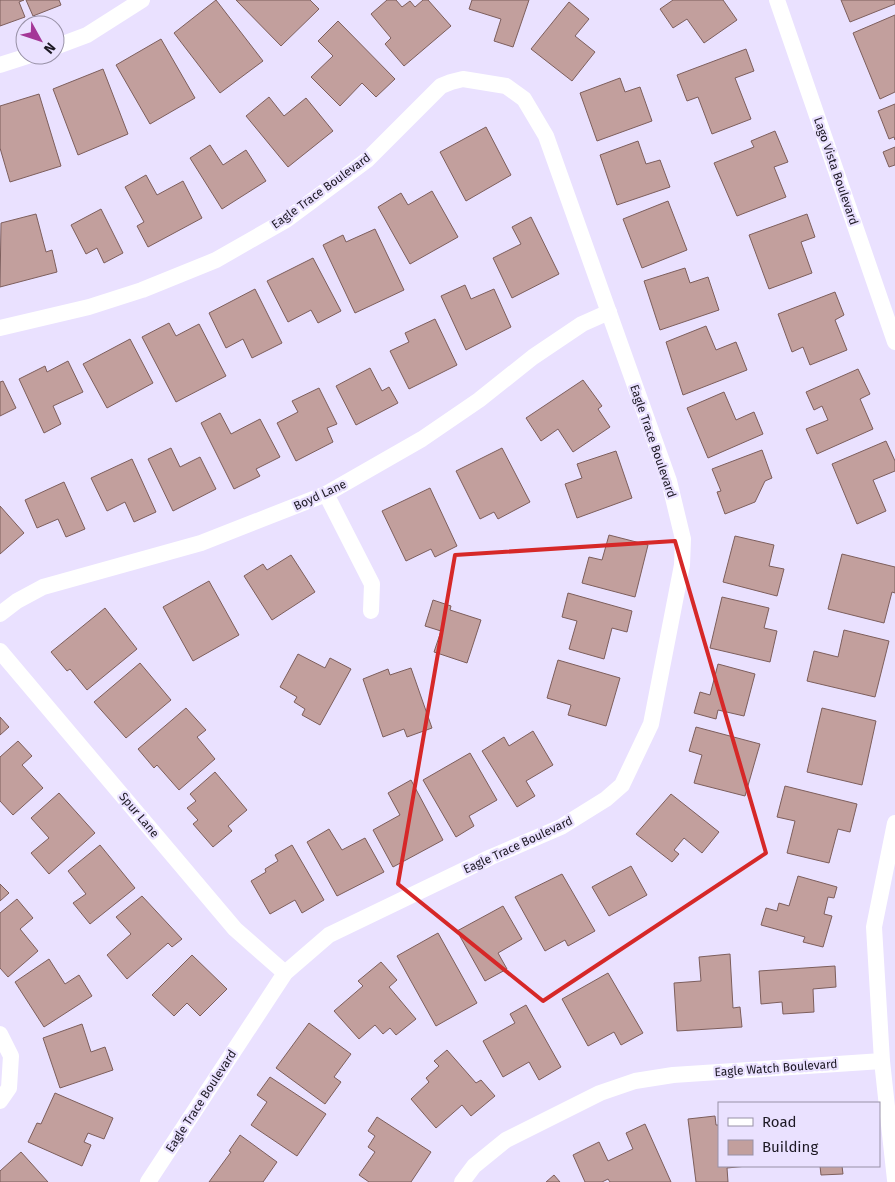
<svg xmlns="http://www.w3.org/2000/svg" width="895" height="1182" viewBox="0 0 895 1182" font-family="'Fira Sans',sans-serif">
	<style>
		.building { fill: #c29f9d; stroke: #7d5e5c }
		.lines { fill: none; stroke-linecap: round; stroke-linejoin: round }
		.street { stroke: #fff; stroke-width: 16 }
		.marked { fill: none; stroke: #d62828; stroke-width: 4; stroke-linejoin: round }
		.labels { text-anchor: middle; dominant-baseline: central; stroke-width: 4.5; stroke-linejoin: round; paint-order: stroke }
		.street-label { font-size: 12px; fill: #1c1823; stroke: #eae1ff }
	</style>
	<rect width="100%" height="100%" fill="#eae1ff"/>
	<g class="building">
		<polygon points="0,0 24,0 19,2 25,17 0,26"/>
		<polygon points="26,0 59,0 61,5 33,16"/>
		<polygon points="216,0 263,61 220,93 174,33"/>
		<polygon points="236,0 310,0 319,9 281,46"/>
		<polygon points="387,0 396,0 402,7 410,1 415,7 423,0 428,0 451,26 404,66 385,44 391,38 371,14"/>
		<polygon points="472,0 529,0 513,47 494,41 501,19 469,9"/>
		<polygon points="673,0 723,0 737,20 704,43 687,19 673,28 660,9"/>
		<polygon points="841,0 895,0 895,4 850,22"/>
		<polygon points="569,2 589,19 575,36 595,52 572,81 531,49"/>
		<polygon points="895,15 895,92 880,99 853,33"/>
		<polygon points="338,21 395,79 376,97 362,83 340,106 311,77 333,56 318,41"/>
		<polygon points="161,39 195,98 150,124 116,65"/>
		<polygon points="746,49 754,71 735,78 751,119 712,134 698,97 687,101 677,75"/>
		<polygon points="103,69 128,134 78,155 53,89"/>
		<polygon points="620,78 625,92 640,87 652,121 597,141 580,93"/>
		<polygon points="39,94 61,166 10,182 0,148 0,106"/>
		<polygon points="269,97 284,116 306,98 333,131 288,167 246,116"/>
		<polygon points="895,104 895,140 894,137 889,139 878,111"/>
		<polygon points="486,127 511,175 466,201 440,152"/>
		<polygon points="775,131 788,162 774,167 786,197 737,216 714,163 754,147 751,141"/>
		<polygon points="638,141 646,164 660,160 670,187 617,205 600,155"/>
		<polygon points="210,145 223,165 246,150 266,181 222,209 190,158"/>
		<polygon points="895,147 895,165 889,167 883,152"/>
		<polygon points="146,175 157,195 183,181 202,218 148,247 137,226 144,222 125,187"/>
		<polygon points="432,191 458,237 410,264 378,207 401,193 408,205"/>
		<polygon points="668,201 687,250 642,268 623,219"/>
		<polygon points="101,209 123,253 104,263 97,248 86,254 71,225"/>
		<polygon points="36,214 46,252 52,250 57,272 0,287 1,223"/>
		<polygon points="807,214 815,237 801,242 812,273 769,289 749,235"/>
		<polygon points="531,217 559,274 512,298 493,258 521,244 512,227"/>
		<polygon points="375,229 404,290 355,313 323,245 343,235 346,242"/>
		<polygon points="313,258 341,311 318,323 311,310 288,322 267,281"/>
		<polygon points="685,268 690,283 708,277 719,310 660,330 644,281"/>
		<polygon points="465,285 471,299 494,289 511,327 466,350 441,296"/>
		<polygon points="255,289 282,343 252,358 243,339 226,348 209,313"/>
		<polygon points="835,292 844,315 835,320 847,350 810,365 803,347 792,352 778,314"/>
		<polygon points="435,319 457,365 409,389 390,351 409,342 405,333"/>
		<polygon points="169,323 176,336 199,324 226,376 176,402 142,337"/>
		<polygon points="706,326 716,350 736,342 747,370 683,395 666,342"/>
		<polygon points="130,339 153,383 107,408 83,364"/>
		<polygon points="68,361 83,392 53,406 61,424 44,433 19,379 45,366 47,372"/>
		<polygon points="370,368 382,391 389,387 398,403 356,425 336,386"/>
		<polygon points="858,369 870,394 860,399 873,429 817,454 806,429 828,420 822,406 814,410 806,392"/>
		<polygon points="583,380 602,406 598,409 610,427 573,452 558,429 541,441 526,418"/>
		<polygon points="3,381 16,408 0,416 0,382"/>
		<polygon points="319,388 337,424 327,428 333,442 296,461 277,423 298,412 292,401"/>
		<polygon points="724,392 736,420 754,412 763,434 708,458 687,408"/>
		<polygon points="220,413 231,434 260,419 280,457 256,469 260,476 234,489 201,423"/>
		<polygon points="886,441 895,461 895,471 873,480 886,511 857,524 832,464"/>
		<polygon points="171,448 180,467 200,457 216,489 173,511 148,459"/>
		<polygon points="502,448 530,502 498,519 494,512 480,519 456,471"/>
		<polygon points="762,450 772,478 765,481 755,502 725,514 717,492 721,491 712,469"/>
		<polygon points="616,451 632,498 577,518 565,484 582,478 577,464"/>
		<polygon points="132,459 156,512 134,522 125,502 107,511 91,478"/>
		<polygon points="64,482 85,529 66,537 58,519 37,528 25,500"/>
		<polygon points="430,488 457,546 435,557 431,549 406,561 382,511"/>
		<polygon points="0,506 24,533 0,554"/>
		<polygon points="609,535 648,545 635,597 582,583 589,557 602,560"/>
		<polygon points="735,536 774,545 769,566 784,569 777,596 723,582"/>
		<polygon points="842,554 895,567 895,593 892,592 884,623 828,609"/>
		<polygon points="291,555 315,592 272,620 244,576 263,564 267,570"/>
		<polygon points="209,581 239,635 193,661 163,607"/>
		<polygon points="568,593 632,611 627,632 612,628 604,659 569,649 577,621 562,617"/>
		<polygon points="722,597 769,608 764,628 777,631 770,662 710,648"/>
		<polygon points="433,600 451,606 450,610 481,620 467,663 434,652 441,631 425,626"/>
		<polygon points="105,608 137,649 87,690 70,669 67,671 51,652"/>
		<polygon points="844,630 889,641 875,697 807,681 814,651 838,657"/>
		<polygon points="298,654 325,668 330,658 351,669 320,725 302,715 305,709 294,702 297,697 280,687"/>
		<polygon points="558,660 620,678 606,726 568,715 571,705 547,698"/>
		<polygon points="140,663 171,700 126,738 94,702"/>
		<polygon points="718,664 755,674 744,716 718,710 716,719 694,713 700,692 710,695"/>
		<polygon points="411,668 432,728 407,737 404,729 383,737 363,679 388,669 390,675"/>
		<polygon points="186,708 206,730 197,737 215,759 179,790 157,765 154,768 138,749"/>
		<polygon points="822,708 876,721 862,785 807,772"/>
		<polygon points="0,717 9,727 0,735"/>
		<polygon points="696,727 760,744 745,796 694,783 702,755 689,751"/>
		<polygon points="533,731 553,765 526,781 535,796 517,807 482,751 504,737 509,746"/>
		<polygon points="18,741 32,756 22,765 43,788 13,815 0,801 0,757"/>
		<polygon points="470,753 497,800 469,816 474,826 456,837 423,780"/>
		<polygon points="215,772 247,810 228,826 232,831 213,847 193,824 198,820 187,808 196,801 190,794"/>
		<polygon points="411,780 443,840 393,867 373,830 400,815 388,793"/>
		<polygon points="785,786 857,804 850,832 838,829 829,863 787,853 795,821 777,817"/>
		<polygon points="59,793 95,833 49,874 31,853 49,838 31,818"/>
		<polygon points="671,794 719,832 702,853 684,838 674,850 679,854 672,862 636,834"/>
		<polygon points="329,829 342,850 365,838 384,872 337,896 307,842"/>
		<polygon points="100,845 135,888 90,924 73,903 86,894 68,871"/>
		<polygon points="292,845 324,900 302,913 295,900 270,914 251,881 266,872 265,869 278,861 275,855"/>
		<polygon points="631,866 647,895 609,916 592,887"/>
		<polygon points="562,874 595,931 568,946 565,940 545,951 515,897"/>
		<polygon points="798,876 837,887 834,898 828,897 824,914 832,916 823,947 803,942 805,937 761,925 766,908 777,911 779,903 789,906"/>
		<polygon points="0,884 9,893 0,901"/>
		<polygon points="142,896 182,939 172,947 168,943 127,979 107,955 131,934 116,917"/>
		<polygon points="17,899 33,918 20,929 38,951 8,977 0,968 0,913"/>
		<polygon points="503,906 522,939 498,953 507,969 485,981 457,931"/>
		<polygon points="438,933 477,1003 436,1026 397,956"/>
		<polygon points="730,954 733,1008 740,1007 742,1027 677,1031 674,983 701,981 699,957"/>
		<polygon points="192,955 227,989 200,1016 187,1003 174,1016 152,995"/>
		<polygon points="49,959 65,984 79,975 92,996 44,1027 15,982"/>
		<polygon points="381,962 397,980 389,987 416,1019 396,1035 390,1028 383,1034 375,1025 359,1039 334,1011 363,986 358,981"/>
		<polygon points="835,966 836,987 813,989 814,1012 783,1014 782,1002 761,1004 759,971"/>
		<polygon points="608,973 643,1033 621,1045 614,1032 588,1046 562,999"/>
		<polygon points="526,1005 561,1067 539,1080 529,1062 503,1077 483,1041 515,1023 510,1014"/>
		<polygon points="309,1023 351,1054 334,1077 341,1082 325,1104 276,1068"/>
		<polygon points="82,1024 91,1052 105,1047 113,1070 60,1088 43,1038"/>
		<polygon points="447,1050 476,1083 481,1080 495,1096 471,1116 462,1105 436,1128 411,1099 429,1082 426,1078 439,1066 434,1061"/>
		<polygon points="270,1077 326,1114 297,1156 251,1125 267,1102 257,1095"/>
		<polygon points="55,1093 113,1118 104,1139 88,1133 84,1142 91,1145 82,1166 28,1142 37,1123 41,1124"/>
		<polygon points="715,1116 716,1125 719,1125 719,1166 747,1166 727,1168 728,1182 696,1182 688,1119"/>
		<polygon points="377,1117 431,1152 411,1182 369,1182 359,1175 375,1152 368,1147 375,1136 368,1131"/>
		<polygon points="645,1124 671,1182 610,1182 608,1179 602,1182 585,1182 573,1155 599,1142 608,1161 633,1149 626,1133"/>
		<polygon points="240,1135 277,1162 263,1182 209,1182 231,1152 229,1151"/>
		<polygon points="21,1152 48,1182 0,1182 0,1171"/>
		<polygon points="820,1166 842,1166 843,1174 821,1175"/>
		<polygon points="554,1175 560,1182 546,1182"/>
	</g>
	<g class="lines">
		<g class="street">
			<polyline points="777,0 895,342"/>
			<polyline points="55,47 87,35 142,0"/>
			<polyline points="0,65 31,55"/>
			<polyline points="0,328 89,307 142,290 216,260 286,220 367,160 441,86 451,82 463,79 506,86 524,99 546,136 669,481 683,539 682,565 651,724 622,785 606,799 561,827 491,857 329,935 285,973 148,1182"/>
			<polyline points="326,494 372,584 371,611"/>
			<polyline points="0,614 17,601 43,587 201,543 326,494 422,439 479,400 533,357 582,324 609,312"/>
			<polyline points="0,651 235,929 285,973"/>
			<polyline points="895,823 874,927 882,1061 895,1180"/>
			<polyline points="0,1034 11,1056 9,1088 0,1101"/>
			<polyline points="462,1182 474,1166 506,1140 600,1093 635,1081 673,1075 882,1061"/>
		</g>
	</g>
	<path class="marked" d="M675 541 766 853 543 1001 398 884 455 555Z"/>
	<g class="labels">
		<g class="street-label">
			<text transform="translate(836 171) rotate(71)">Lago Vista Boulevard</text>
			<text transform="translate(321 191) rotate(-36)">Eagle Trace Boulevard</text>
			<text transform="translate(653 441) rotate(71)">Eagle Trace Boulevard</text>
			<text transform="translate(320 495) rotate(-25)">Boyd Lane</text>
			<text transform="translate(139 815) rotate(50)">Spur Lane</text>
			<text transform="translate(518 845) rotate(-25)">Eagle Trace Boulevard</text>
			<text transform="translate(776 1068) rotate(-4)">Eagle Watch Boulevard</text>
			<text transform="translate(201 1101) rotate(-57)">Eagle Trace Boulevard</text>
		</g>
	</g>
	<rect x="718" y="1102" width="162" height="65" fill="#eae1ff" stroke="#9891a7"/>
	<rect x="728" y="1118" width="25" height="8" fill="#ffffff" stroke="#9891a7"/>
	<text x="762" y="1127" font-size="15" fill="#1c1823">Road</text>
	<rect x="728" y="1140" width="25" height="15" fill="#c29f9d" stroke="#9891a7"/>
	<text x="762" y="1152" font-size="15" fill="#1c1823">Building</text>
	<g transform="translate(40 40) rotate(130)"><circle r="24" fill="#eae1ff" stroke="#9891a7"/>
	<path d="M0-4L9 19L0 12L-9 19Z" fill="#a43797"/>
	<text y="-8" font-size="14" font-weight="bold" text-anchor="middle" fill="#1c1823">N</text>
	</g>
</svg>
